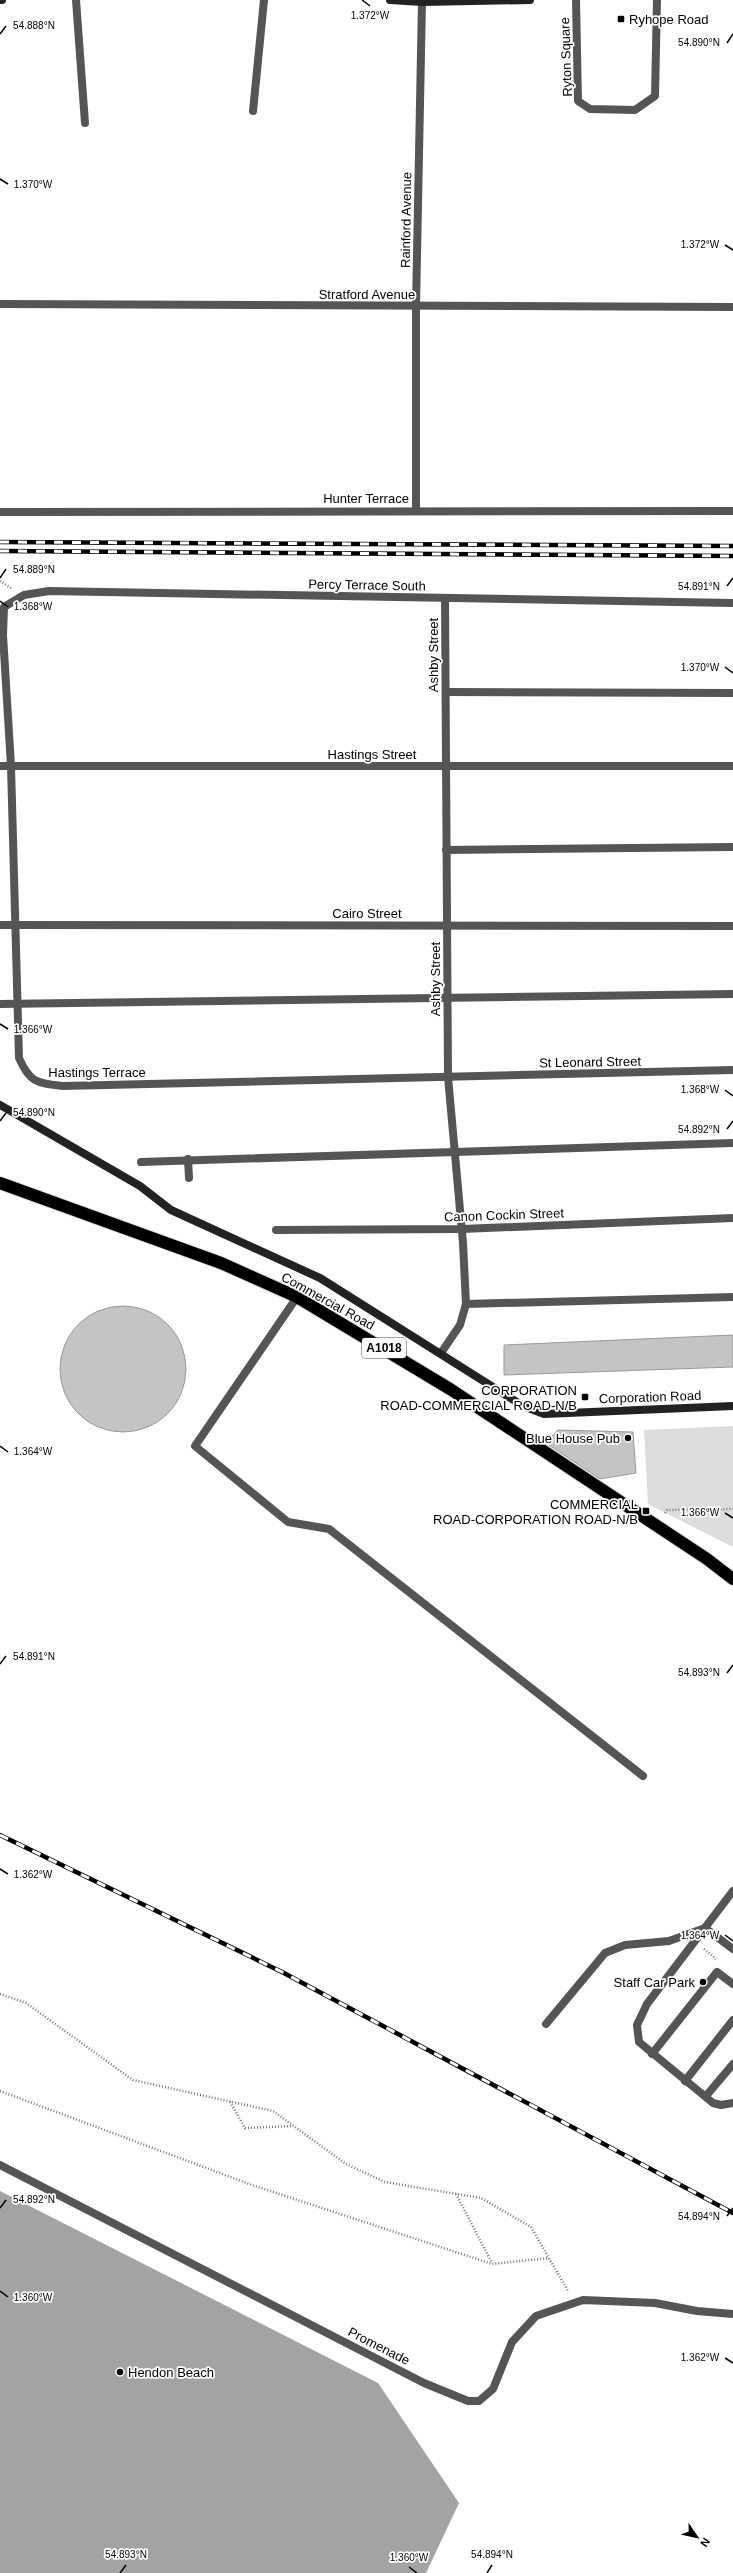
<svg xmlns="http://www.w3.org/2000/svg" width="733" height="2573" viewBox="0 0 733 2573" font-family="Arial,sans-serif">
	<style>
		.green { fill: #dcdcdc }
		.water { fill: #a3a3a3 }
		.building { fill: #c4c4c4; stroke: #999 }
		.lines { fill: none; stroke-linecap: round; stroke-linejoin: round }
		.highway-casing { stroke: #dbdbdb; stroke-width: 14 }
		.path { stroke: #777; stroke-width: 2.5; stroke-dasharray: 1 2; stroke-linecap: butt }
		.lane { stroke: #555; stroke-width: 8 }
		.street { stroke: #555; stroke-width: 8 }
		.secondary { stroke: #222; stroke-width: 8 }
		.highway { stroke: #000; stroke-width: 12 }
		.rail-casing { stroke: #000; stroke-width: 4.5 }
		.rail { stroke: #fff; stroke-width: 3; stroke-dasharray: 9; stroke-linecap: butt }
		.ticks { fill: none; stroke: #000; stroke-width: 1.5 }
		.poi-dot { fill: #000; stroke: #fff; stroke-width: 1.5 }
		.labels { text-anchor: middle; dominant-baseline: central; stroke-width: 3.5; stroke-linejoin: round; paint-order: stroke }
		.shield { fill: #fff; stroke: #4c4c4c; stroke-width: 1 }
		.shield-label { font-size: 12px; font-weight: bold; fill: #000 }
		.poi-label { font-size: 13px; fill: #000; stroke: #fff; text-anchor: end }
		.street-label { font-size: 13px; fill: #000; stroke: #fff }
		.ticks-label { font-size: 10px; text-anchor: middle; fill: #000; stroke: #fff; stroke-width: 3.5; stroke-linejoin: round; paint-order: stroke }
	</style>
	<rect width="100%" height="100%" fill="#fff"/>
	<polygon class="green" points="733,1426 733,1547 648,1504 644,1430"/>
	<polygon class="water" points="0,2191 378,2383 459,2503 426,2573 0,2573"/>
	<g class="building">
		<circle cx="123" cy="1369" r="63"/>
		<polygon points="733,1335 733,1367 504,1375 504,1345"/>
		<polygon points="558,1430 633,1432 636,1473 600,1479 549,1445 549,1439"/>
	</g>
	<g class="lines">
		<defs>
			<polyline id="highway" points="0,1183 221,1263 297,1297 450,1389 707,1559 733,1579"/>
		</defs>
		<use href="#highway" class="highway-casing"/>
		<g class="path">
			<polyline points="0,581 11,588"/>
			<polyline points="665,1513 667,1510 733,1509"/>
			<polyline points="704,1949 716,1959"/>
			<polyline points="0,1994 26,2003 133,2080 273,2111 346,2164 385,2182 481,2198 531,2227 568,2291"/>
			<polyline points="0,2091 252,2185 492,2264 548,2258"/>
			<polyline points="230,2102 245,2128 293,2126"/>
			<polyline points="456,2194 492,2263"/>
		</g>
		<g class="lane">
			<polyline points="446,692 733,693"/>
			<polyline points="446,850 733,847"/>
			<polyline points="0,1004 733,994"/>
			<polyline points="188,1159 189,1178"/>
			<polyline points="141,1162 733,1143"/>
			<polyline points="297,1297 195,1446 288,1522 329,1529 643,1776"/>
			<polyline points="466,1304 733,1297"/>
			<polyline points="733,1891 647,2004 637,2025 639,2042 713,2103 721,2105 733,2103"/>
			<polyline points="546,2024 605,1953 625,1945 669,1941 705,1928 733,1949"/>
			<polyline points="652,2054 717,1972 733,1984"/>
			<polyline points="685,2081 733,2020"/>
			<polyline points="706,2096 733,2064"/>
		</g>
		<g class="street">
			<polyline points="76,0 85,123"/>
			<polyline points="576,0 578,101 590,109 635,110 655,96 657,0"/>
			<polyline points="253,111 264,0"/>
			<polyline points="0,304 733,307"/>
			<polyline points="416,510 416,306 422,2"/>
			<polyline points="0,512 733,511"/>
			<path d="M733 603 49 591 24 595 4 607 3 635 11 766 19 1058C30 1083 37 1083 63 1086L733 1070"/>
			<polyline points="0,766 733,766"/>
			<polyline points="0,925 733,926"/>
			<polyline points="276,1230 462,1229 733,1218"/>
			<polyline points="441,1353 460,1325 466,1304 463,1243 448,1077 445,598"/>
			<polyline points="0,2165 424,2383 468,2401 479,2401 493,2389 512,2342 536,2316 583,2300 655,2303 697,2311 733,2314"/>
		</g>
		<g class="secondary">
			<polyline points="0,0 2,0"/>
			<polyline points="390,0 422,2 530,0"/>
			<polyline points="0,1105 140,1186 171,1210 320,1278 523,1406 544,1414 733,1406"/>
		</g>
		<use href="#highway" class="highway"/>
		<defs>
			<g id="rail">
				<polyline points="0,542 733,546"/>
				<polyline points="0,551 733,556"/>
				<polyline points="0,1835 282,1972 733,2213"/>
			</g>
		</defs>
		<use href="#rail" class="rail-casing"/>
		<use href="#rail" class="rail"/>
	</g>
	<path class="ticks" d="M362 0 370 6M0 34 6 26M727 43 733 34M0 179 8 184M725 245 733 250M0 578 6 569M727 586 733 578M0 601 8 607M725 667 733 673M0 1024 8 1029M725 1090 733 1096M0 1121 6 1113M727 1129 733 1121M0 1446 8 1452M725 1513 733 1518M0 1664 6 1656M727 1673 733 1665M0 1869 8 1874M725 1935 733 1941M0 2208 6 2200M727 2216 733 2208M0 2291 8 2297M725 2358 733 2363M409 2567 417 2573M120 2573 126 2565M487 2573 492 2565"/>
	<g class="poi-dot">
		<rect x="617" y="15" width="8" height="8" rx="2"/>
		<rect x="581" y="1393" width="8" height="8" rx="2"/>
		<circle cx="628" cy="1438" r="4"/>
		<rect x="642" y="1507" width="8" height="8" rx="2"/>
		<circle cx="703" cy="1982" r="4"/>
		<circle cx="120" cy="2372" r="4"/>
	</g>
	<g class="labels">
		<rect class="shield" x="362" y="1338" width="44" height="20" rx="3"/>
		<g class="shield-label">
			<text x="384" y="1348">A1018</text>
		</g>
		<g class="poi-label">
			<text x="629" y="19" text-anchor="start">Ryhope Road</text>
			<text x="577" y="1390">CORPORATION<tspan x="577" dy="15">ROAD-COMMERCIAL ROAD-N/B</tspan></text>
			<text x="620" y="1438">Blue House Pub</text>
			<text x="638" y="1504">COMMERCIAL<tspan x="638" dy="15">ROAD-CORPORATION ROAD-N/B</tspan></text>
			<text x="695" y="1982">Staff Car Park</text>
			<text x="128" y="2372" text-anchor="start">Hendon Beach</text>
		</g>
		<g class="street-label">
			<text transform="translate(566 57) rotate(-92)">Ryton Square</text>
			<text transform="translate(406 220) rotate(-89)">Rainford Avenue</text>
			<text x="367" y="294">Stratford Avenue</text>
			<text x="366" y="498">Hunter Terrace</text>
			<text transform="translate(367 585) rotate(1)">Percy Terrace South</text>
			<text transform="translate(433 655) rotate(-90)">Ashby Street</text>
			<text x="372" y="754">Hastings Street</text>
			<text x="367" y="913">Cairo Street</text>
			<text transform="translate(435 979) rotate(-90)">Ashby Street</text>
			<text transform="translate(590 1062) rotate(-1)">St Leonard Street</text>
			<text x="97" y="1072">Hastings Terrace</text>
			<text transform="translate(504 1215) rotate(-2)">Canon Cockin Street</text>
			<text transform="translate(328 1301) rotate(29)">Commercial Road</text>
			<text transform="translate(650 1397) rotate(-2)">Corporation Road</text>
			<text transform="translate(379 2346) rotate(27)">Promenade</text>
		</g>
	</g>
	<g class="ticks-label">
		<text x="370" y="19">1.372°W</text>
		<text x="34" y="29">54.888°N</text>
		<text x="699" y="46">54.890°N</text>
		<text x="33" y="188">1.370°W</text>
		<text x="700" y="248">1.372°W</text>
		<text x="34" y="573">54.889°N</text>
		<text x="699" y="590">54.891°N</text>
		<text x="33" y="610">1.368°W</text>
		<text x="700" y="671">1.370°W</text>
		<text x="33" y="1033">1.366°W</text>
		<text x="700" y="1093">1.368°W</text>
		<text x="34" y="1116">54.890°N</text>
		<text x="699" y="1133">54.892°N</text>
		<text x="33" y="1455">1.364°W</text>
		<text x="700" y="1516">1.366°W</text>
		<text x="34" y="1660">54.891°N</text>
		<text x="699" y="1676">54.893°N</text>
		<text x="33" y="1878">1.362°W</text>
		<text x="700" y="1939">1.364°W</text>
		<text x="34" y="2203">54.892°N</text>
		<text x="699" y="2220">54.894°N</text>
		<text x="33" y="2301">1.360°W</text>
		<text x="700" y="2361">1.362°W</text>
		<text x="126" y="2558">54.893°N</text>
		<text x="492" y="2558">54.894°N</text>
		<text x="409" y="2561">1.360°W</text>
	</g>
	<g transform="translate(697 2537) rotate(124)" stroke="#ffffff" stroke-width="3" paint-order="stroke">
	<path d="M0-3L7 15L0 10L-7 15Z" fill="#000000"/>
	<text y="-6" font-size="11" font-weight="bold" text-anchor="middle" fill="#000000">N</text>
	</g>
</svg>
